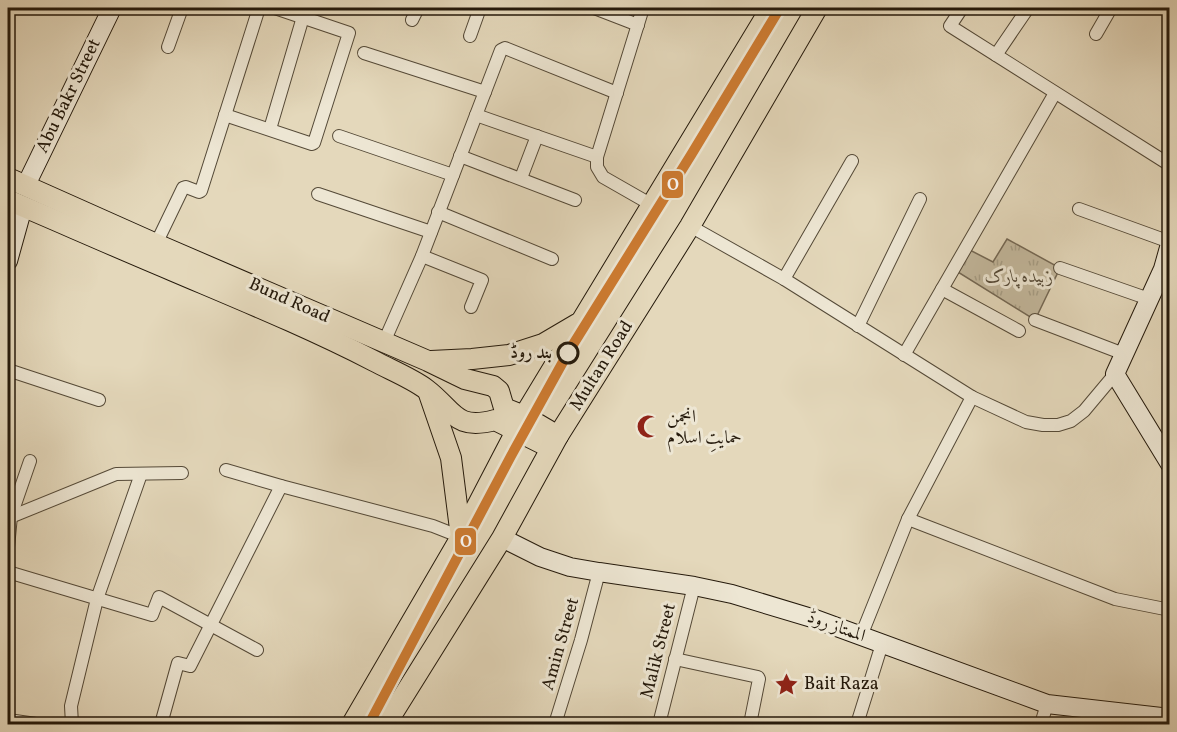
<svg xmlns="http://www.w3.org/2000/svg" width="1177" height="732" viewBox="0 0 1177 732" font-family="Vollkorn,Amiri,serif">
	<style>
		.grass { fill: url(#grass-tufts); stroke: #746854; stroke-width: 1.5 }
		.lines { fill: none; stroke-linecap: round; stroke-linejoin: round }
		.street-casing { stroke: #544937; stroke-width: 14 }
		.secondary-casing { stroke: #24190b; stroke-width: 20 }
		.primary-casing { stroke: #24190b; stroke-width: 22 }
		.street { stroke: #ede6d3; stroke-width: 12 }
		.secondary { stroke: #ede6d3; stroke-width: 18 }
		.primary { stroke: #e4d8bb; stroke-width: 20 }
		.metro-1-casing { stroke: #ede6d3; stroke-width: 15 }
		.metro-1 { stroke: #cd7b31; stroke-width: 10 }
		.stop-dot { fill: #ede6d3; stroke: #24190b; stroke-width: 3 }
		.labels { text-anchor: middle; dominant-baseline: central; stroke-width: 6; stroke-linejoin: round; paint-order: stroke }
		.street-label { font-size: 18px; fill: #24190b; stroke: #ede6d3 }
		.park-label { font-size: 18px; font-style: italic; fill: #544937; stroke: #ede6d3 }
		.stop-label { font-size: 18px; font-weight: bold; fill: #24190b; stroke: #ede6d3; text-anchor: end }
		.poi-label { font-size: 18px; fill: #24190b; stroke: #ede6d3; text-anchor: start }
		.line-badge { stroke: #ede6d3; stroke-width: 2 }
		.badge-label { font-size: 16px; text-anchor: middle; font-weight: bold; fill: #fff }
	</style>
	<defs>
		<pattern id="grass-tufts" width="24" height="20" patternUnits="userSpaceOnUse" patternTransform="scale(1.5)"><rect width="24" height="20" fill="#c3b89d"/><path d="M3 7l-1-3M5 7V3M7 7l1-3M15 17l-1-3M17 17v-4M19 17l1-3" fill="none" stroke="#a79e86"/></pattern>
	</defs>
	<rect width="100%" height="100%" fill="#e4d8bb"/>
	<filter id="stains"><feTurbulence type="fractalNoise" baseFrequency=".00333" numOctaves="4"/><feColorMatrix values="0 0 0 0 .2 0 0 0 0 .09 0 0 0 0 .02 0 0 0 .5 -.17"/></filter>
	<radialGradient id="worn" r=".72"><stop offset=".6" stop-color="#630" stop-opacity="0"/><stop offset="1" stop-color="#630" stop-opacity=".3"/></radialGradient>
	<polygon class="grass" points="1007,239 1060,268 1035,320 953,269 966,248 993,262"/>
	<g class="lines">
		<defs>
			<g id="street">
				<polyline points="594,8 638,25"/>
				<polyline points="643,8 597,157 597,167 603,177 652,205"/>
				<polyline points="962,8 950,26 1170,165"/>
				<polyline points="412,20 418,8"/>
				<polyline points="1096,34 1111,8"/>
				<polyline points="470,36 480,8"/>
				<polyline points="168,47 182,8"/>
				<polyline points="364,53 485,92"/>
				<polyline points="996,55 1028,8"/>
				<polyline points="225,115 312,144 314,143 349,33 275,8"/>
				<polyline points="476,115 597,157"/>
				<polyline points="270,129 303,17"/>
				<polyline points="339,136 453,175"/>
				<polyline points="460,156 575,200"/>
				<polyline points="521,178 537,136"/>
				<polyline points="318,194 431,232"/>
				<polyline points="1079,209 1170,242"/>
				<polyline points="438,212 552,259"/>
				<polyline points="690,226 784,279 972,397 1026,422 1043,425 1058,425 1071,421 1084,411 1115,374"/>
				<polyline points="156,244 183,188 186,187 199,192 201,191 259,8"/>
				<polyline points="422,256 482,280 471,307"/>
				<polyline points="1060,268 1149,299"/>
				<polyline points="784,279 852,161"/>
				<polyline points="942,289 1019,331"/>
				<polyline points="1035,320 1124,354"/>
				<polyline points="858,326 920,199"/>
				<polyline points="384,342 422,256 501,50 505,48 617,93"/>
				<polyline points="904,355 1055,93"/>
				<polyline points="8,370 99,400"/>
				<polyline points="226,470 281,486 433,526 461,537"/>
				<polyline points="8,518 116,474 182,473"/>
				<polyline points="908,519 1115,599 1170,610"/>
				<polyline points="8,547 11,516 30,461"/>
				<polyline points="8,572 152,615 159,597 257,650"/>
				<polyline points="861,636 908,519 972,397"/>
				<polyline points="675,659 758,677 759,679 750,724"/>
				<polyline points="8,720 36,724"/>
				<polyline points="72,724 71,706 97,599 141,474"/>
				<polyline points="161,724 178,663 190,666 281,486"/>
				<polyline points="555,724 581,640 599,572"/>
				<polyline points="659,724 694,586"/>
				<polyline points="857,724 882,644"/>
				<polyline points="1041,724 1047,704"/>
			</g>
			<g id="secondary">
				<polyline points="26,185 112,8"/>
				<polyline points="1170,244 1163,269 1115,374 1170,464"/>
				<polyline points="8,261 23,207"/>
				<polyline points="502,538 540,557 570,567 599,572 694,586 732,594 815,619 1047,704 1170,718"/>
			</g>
			<g id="primary">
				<polyline points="8,178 156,244 428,361 465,379 493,386 499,391 504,408 524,416 558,436"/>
				<path d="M8 200C62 223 116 247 171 270 239 299 308 327 374 361 391 370 411 378 426 389 454 410 454 431 495 420L551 448"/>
				<polyline points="431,361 472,359 509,355 543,344 577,324"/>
				<polyline points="429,394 451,458 461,537"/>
				<polyline points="352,724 461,537 524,416 771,8"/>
				<polyline points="386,724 502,538 558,436 690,226 817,8"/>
			</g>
		</defs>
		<use href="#street" class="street-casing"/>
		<use href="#secondary" class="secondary-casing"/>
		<use href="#primary" class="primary-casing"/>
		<use href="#street" class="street"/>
		<use href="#secondary" class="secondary"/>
		<use href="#primary" class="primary"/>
		<defs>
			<polyline id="metro-1" points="369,724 511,456 569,351 691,155 780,8"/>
		</defs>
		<use href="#metro-1" class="metro-1-casing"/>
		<use href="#metro-1" class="metro-1"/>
	</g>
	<defs>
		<symbol id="mosque-bare" viewBox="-9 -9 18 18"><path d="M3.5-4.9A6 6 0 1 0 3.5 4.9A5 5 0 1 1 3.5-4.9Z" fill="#8f2418" stroke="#ede6d3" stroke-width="2.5" paint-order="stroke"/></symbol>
		<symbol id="sight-bare" viewBox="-9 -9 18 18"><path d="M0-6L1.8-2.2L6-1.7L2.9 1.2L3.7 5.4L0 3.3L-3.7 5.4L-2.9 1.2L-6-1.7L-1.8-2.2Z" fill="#8f2418" stroke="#ede6d3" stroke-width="2.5" paint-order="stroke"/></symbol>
	</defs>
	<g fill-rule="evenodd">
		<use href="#mosque-bare" x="632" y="410" width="33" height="33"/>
		<use href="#sight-bare" x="770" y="668" width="33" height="33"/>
	</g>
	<circle class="stop-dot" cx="568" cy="353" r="10"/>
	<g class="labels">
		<g class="street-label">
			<text transform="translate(69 96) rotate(-64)">Abu Bakr Street</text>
			<text transform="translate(289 301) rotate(24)">Bund Road</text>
			<text transform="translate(602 366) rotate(-58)">Multan Road</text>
			<text transform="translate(836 627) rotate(20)">الممتاز روڈ</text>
			<text transform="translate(561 644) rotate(-74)">Amin Street</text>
			<text transform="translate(659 651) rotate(-76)">Malik Street</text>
		</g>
		<g class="park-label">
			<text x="1019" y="277">زبیدہ پارک</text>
		</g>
		<g class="stop-label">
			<text x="552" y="353">بند روڈ</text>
		</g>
		<g class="poi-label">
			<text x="667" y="417">انجمن<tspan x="667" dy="21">حمایتِ اسلام</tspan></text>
			<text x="804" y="684">Bait Raza</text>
		</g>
	</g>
	<g class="line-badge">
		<rect x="661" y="170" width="23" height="29" rx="6" fill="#cd7b31"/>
		<rect x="454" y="527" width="23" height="29" rx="6" fill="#cd7b31"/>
	</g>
	<g class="badge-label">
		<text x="673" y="190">O</text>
		<text x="466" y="547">O</text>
	</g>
	<rect width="1177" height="732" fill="none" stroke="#e4d8bb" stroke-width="30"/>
	<rect x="9" y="9" width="1159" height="714" fill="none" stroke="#24190b" stroke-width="3"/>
	<rect x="15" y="15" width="1147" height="702" fill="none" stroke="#24190b" stroke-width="1.5"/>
	<rect width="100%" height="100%" filter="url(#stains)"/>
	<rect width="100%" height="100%" fill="url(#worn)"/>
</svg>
